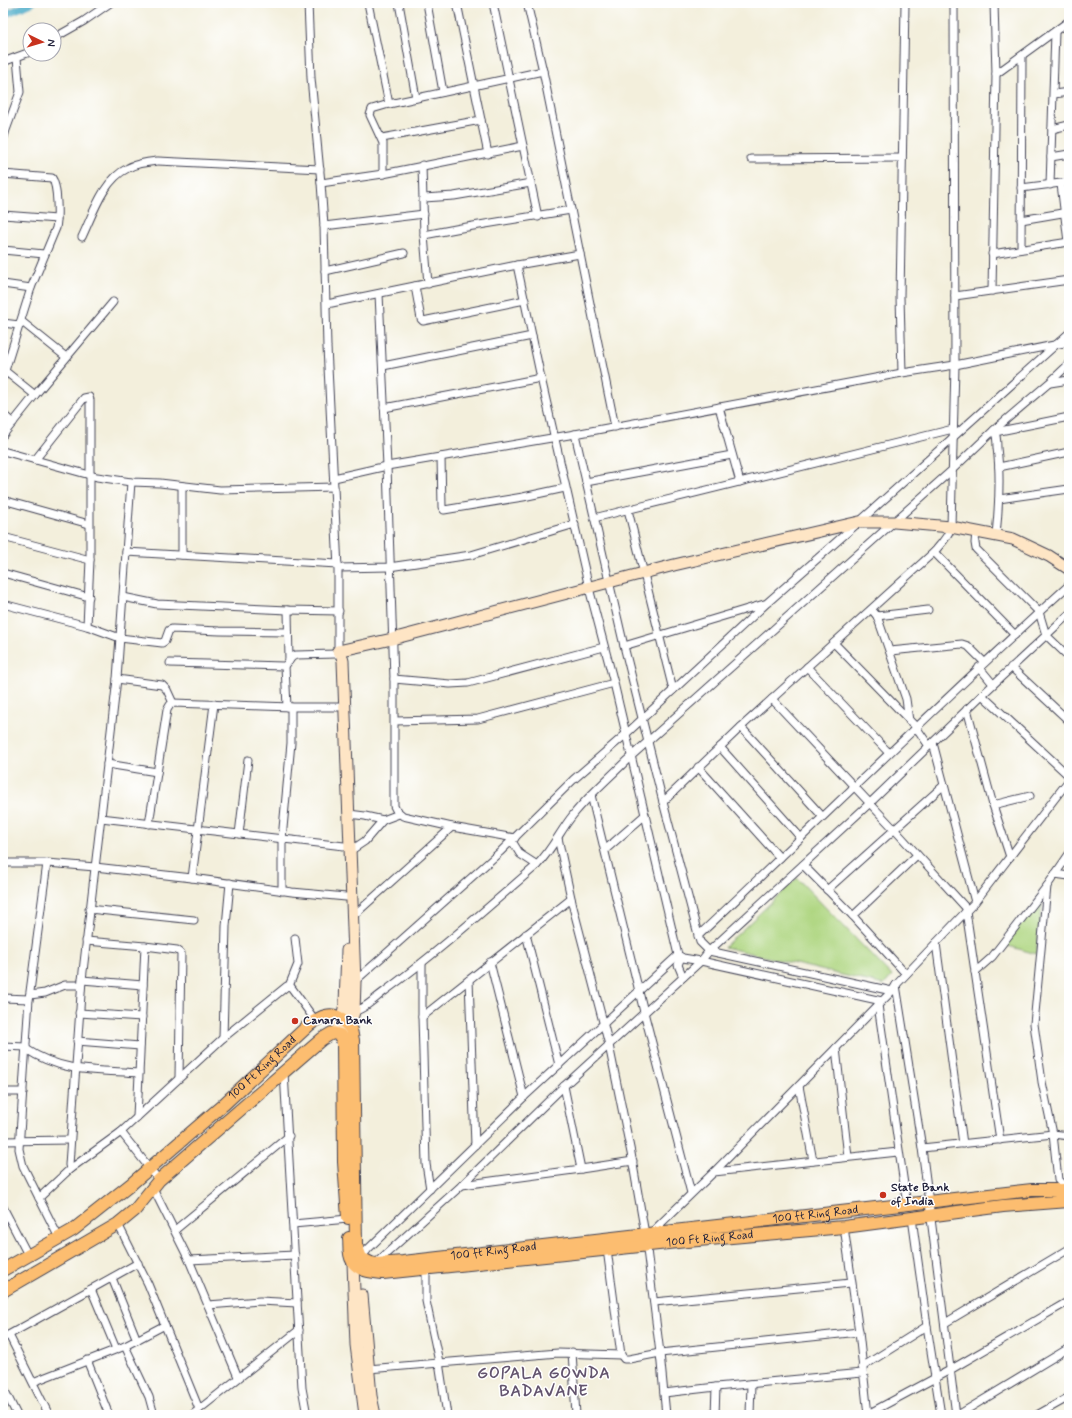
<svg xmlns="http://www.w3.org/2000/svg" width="1072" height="1418" viewBox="0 0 1072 1418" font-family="Mynerve,sans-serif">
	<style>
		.green { fill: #afd681; stroke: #687c5e }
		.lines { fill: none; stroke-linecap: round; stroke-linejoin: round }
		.canal { stroke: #48aac7; stroke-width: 7 }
		.minor-casing { stroke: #414153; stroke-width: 9 }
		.secondary-casing { stroke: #414153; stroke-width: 13 }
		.primary-casing { stroke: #414153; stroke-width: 14 }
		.minor { stroke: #fff; stroke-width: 7 }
		.secondary { stroke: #fee5c5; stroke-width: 11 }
		.primary { stroke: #fcbd6f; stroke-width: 12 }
		.poi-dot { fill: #c8321e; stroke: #fff; stroke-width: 1.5 }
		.labels { text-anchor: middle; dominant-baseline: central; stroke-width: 3; stroke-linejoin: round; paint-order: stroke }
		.poi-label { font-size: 12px; font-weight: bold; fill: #22223b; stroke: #fff; text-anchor: start }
		.street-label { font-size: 12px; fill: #22223b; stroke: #fff }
		.district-label { font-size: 16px; font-weight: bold; letter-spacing: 1px; fill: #63546e; stroke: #fff }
	</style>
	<rect width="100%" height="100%" fill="#fff"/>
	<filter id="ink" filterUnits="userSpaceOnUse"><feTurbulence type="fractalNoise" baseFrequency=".025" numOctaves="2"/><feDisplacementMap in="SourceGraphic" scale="8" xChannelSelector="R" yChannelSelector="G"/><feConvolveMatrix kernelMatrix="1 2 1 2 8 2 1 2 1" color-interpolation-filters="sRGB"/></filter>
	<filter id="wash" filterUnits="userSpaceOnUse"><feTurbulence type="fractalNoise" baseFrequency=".012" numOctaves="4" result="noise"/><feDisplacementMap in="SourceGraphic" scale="16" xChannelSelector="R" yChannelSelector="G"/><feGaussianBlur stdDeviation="0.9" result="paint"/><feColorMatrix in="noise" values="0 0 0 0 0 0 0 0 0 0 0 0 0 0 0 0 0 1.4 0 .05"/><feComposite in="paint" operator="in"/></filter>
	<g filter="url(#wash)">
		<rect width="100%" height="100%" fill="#f3efdc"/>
		<g class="green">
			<polygon points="797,878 892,976 884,985 724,947"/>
			<polygon points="1043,898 1036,954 1005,945"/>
		</g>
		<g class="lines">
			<polyline class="canal" points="3,15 32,3"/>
		</g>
	</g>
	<g filter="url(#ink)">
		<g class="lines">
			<defs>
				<g id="minor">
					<polyline points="308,3 311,78 321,183 324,226 327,347 338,568 338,651"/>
					<polyline points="368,3 389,104"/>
					<polyline points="399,3 416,98"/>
					<polyline points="427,3 443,92"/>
					<polyline points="457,3 488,154"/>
					<polyline points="493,3 538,217"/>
					<polyline points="527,3 543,71 615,427"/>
					<polyline points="54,38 84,21 110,3"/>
					<polyline points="3,62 30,52"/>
					<polyline points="996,74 1069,21"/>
					<polyline points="1054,94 1069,92"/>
					<polyline points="1052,129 1069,125"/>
					<polyline points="382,138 481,120"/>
					<polyline points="3,140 6,130 20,92 17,58"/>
					<polyline points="1051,157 1069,154"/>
					<polyline points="751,159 902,158"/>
					<polyline points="422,165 424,235 428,284"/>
					<path d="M3 174 52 178C58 186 58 218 56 228L31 288 3 377"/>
					<polyline points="383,174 523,146"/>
					<polyline points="321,183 383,174 383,143 370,115 372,109 389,104 543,71"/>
					<polyline points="1061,184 1068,242"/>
					<polyline points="1050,185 1055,32"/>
					<polyline points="1021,188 1069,182"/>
					<polyline points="424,198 454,196 531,183"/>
					<polyline points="3,215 57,219"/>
					<polyline points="1021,220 1068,212"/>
					<polyline points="324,226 424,214"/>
					<polyline points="424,235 461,228 571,210"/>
					<path d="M82 237C93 214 103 180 128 168 137 163 148 162 158 161L320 169"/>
					<polyline points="1021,249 1022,56"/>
					<polyline points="3,250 44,254"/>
					<polyline points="992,254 1069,242"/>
					<polyline points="517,265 541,378 589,588 614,683 678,955 683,958 701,961 882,1001"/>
					<polyline points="325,271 404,253"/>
					<polyline points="3,284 31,288"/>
					<polyline points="415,286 421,319 423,321 525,300"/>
					<polyline points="992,291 996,74 994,3"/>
					<polyline points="379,294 387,466 394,679 394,806 396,810 403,816 452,827 515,838"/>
					<polyline points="955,296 1069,280"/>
					<polyline points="327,304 517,265 580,254"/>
					<polyline points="21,321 66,357"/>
					<polyline points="3,323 19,325"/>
					<polyline points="383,366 532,336"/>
					<polyline points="5,371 35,395"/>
					<polyline points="902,373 900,297 905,3"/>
					<polyline points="1050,383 1069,380"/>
					<polyline points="719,407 740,482"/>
					<polyline points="384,408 541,378"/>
					<polyline points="3,414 13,423"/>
					<path d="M994 430C997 435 997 442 997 448 1001 477 999 506 996 535"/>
					<polyline points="995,432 1069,417"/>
					<polyline points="575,434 624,646 663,802 700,942 709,951 892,991"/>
					<polyline points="3,435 35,395 113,302"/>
					<polyline points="3,451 97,477 131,482 160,483 220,490 334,487"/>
					<polyline points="441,457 442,507 444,510 523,497 565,488"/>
					<polyline points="35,460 84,398 89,397 90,400 90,560 87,626"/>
					<polyline points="999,467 1069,452"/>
					<polyline points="334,478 387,466 575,434 902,373 955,365 1069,342"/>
					<polyline points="131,482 117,679 82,980 69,1165 70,1169 121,1132 159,1180"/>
					<polyline points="586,482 732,455"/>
					<polyline points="182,486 182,555"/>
					<polyline points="999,499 1069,489"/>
					<polyline points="3,500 89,524"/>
					<polyline points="628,510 673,690"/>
					<polyline points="594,518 953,429"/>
					<polyline points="976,532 975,543 976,549 1039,612 1046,635 1069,657"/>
					<polyline points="3,537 90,560"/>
					<polyline points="126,552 338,564"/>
					<polyline points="934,552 1015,635"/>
					<polyline points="338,568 389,567 471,555 575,524"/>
					<polyline points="3,573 89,597"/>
					<polyline points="123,597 157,604 288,610 339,611"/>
					<polyline points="3,604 87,626 120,638 162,643 165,641 169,630 172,629 220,631 288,632"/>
					<polyline points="288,610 289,661"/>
					<polyline points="872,610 877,616 906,699 909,721"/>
					<polyline points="877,616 928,610"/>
					<polyline points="834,643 916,727 929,746"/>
					<polyline points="624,646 764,604"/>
					<polyline points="890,651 962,644 968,646 984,662"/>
					<polyline points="170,663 283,666 285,666 292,657 296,655 336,654"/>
					<polyline points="285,666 287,707"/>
					<polyline points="807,667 888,752"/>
					<polyline points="979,667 993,684"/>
					<polyline points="1011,667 1069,721"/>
					<polyline points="117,679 162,685 167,690 173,703"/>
					<polyline points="394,679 450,684 468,683 604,647"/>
					<polyline points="982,695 1069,776"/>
					<polyline points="772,699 894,829 967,909"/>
					<polyline points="967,709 993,805 1010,857"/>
					<polyline points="395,721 478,719 614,683"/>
					<polyline points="741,727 822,816"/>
					<polyline points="933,743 975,902"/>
					<polyline points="720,747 801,838"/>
					<polyline points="107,764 157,772"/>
					<polyline points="698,767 780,858"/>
					<polyline points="591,795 644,1012 691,1193"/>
					<path d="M663 802 741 727 934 552C941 544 948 537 951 527L955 365 954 3"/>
					<polyline points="993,805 1030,796"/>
					<polyline points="349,814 365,816 383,820"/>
					<polyline points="101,818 344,846"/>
					<polyline points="149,824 167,710 170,705 173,703 291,707 338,707"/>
					<polyline points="239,834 248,760"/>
					<polyline points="558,838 573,907 609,1045 631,1153 645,1234 660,1353 666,1415"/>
					<polyline points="512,841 520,854 537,865"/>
					<polyline points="605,850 645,815"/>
					<polyline points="350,851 365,841 383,820 399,814"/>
					<polyline points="3,863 47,863 95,867 192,878 292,892 346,897"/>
					<polyline points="47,863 29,999 19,1149 23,1166 59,1238"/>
					<polyline points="803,865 853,916 906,974"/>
					<polyline points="1055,874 1069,876"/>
					<polyline points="192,878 214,704"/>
					<polyline points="827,890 944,785"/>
					<polyline points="282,891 282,839 291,743 291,707"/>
					<polyline points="89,909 194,920"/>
					<polyline points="966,911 1000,1140"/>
					<polyline points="853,916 917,855"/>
					<polyline points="352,917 452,827"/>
					<polyline points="526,934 559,1065"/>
					<path d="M698 936C822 819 943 699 1069 585"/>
					<polyline points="86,941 145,946 177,950 181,953 179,1077"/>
					<polyline points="936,943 963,1144"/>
					<polyline points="681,957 678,965 683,977"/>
					<polyline points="490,962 524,1097"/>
					<polyline points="422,963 422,1017 426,1164 430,1189"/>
					<polyline points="975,972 992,957 1047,886"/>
					<polyline points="82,980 143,985"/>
					<polyline points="469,980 475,1145"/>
					<polyline points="353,983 500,852 573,780 626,734 767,603 859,522 1069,333"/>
					<polyline points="896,985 922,1148 956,1415"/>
					<polyline points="289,986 298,964 295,938"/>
					<polyline points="30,995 45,993 65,985 81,985"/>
					<polyline points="3,998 29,999"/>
					<polyline points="878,1005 907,1205"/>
					<path d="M351 1012C363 1011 375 998 385 991 438 952 487 908 537 865 552 850 560 831 573 815 589 795 609 778 627 760L952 470 994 430 1049 383 1069 364"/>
					<polyline points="79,1013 142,1017"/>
					<polyline points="422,1017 571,899"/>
					<polyline points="223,1038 226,926 230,883"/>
					<polyline points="77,1041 140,1046"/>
					<polyline points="3,1046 26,1047"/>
					<polyline points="836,1048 848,1157"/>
					<path d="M26 1049C62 1073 98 1070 139 1073"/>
					<polyline points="284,1072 302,1388 307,1415"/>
					<polyline points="564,1086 581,1169"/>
					<polyline points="799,1086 813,1161"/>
					<polyline points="3,1092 23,1092"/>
					<polyline points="137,1117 145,946"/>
					<polyline points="121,1132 223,1038 287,986 291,987 315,1020"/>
					<polyline points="3,1141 70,1140"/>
					<polyline points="922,1148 1053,1134 1069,1136"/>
					<polyline points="714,1172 898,1152"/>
					<polyline points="462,1185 581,1169 633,1161"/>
					<polyline points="153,1188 189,1260 238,1377"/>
					<polyline points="1068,1190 1058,1180 1053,1134 1042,1082 1034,1024 1047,886 1069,854"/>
					<polyline points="39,1198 70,1169"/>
					<polyline points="3,1207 28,1255"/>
					<polyline points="912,1218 927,1326 941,1415"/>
					<polyline points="118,1224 148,1284 199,1409"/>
					<polyline points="293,1224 348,1219"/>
					<polyline points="844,1227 859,1332 868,1415"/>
					<polyline points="175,1230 289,1136"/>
					<polyline points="651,1233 714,1172 892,991 896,985 975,902 1069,780"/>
					<polyline points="607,1249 621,1355 624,1359 629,1359 660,1353 859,1332"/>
					<polyline points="361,1258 368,1249 524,1097 678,955"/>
					<polyline points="189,1260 295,1255"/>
					<polyline points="376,1263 462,1185 564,1086 701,961 709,951 870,803 982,695 1069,614"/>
					<polyline points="426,1268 426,1301 439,1362 447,1415"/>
					<polyline points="112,1278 137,1340"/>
					<polyline points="91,1289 116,1349"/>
					<polyline points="654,1302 851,1283"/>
					<polyline points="208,1305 260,1301 297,1303"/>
					<polyline points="945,1323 1069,1249"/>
					<polyline points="9,1335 49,1415"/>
					<polyline points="3,1338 138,1263"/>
					<polyline points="125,1346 149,1397 154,1415"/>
					<polyline points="572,1352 576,1415"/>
					<polyline points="87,1360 109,1415"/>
					<polyline points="862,1367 927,1326"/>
					<polyline points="368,1369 558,1353 621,1355"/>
					<polyline points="33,1382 125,1346 165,1325"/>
					<polyline points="3,1387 17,1415"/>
					<polyline points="664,1393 716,1387 862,1373"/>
					<polyline points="192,1415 299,1330"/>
					<polyline points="715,1415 716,1387"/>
					<polyline points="750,1415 751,1384"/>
					<polyline points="866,1415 950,1370 1069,1301"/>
					<polyline points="958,1415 1069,1348"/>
					<polyline points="1037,1415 1069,1397"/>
				</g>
				<g id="secondary">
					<polyline points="338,651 392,639 674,565 859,522 894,522 951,527 1013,539 1049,556 1069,569"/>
					<polyline points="338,651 341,653 343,661 355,982 354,1012 347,1035"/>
					<polyline points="336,1033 343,1013 345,1004 347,950"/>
					<polyline points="355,1256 353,1263 356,1345 365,1415"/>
					<polyline points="362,1295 371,1396 375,1415"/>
				</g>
				<g id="primary">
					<path id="s1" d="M349 1238C350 1245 348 1254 352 1260 357 1271 372 1272 383 1273L687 1241 844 1227 1003 1206 1069 1201"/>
					<path id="s2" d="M3 1270 73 1230 130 1185 223 1105 309 1025C320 1017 332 1010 343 1021 345 1023 349 1026 350 1028 352 1031 352 1037 353 1040L356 1245 361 1258 371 1263 376 1264 403 1262 1032 1190H1069"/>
					<polyline points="3,1291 118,1224 135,1210 159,1180 322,1039 332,1033 340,1035 343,1043 344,1162 348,1218"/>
				</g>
			</defs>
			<use href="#minor" class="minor-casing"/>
			<use href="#secondary" class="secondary-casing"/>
			<use href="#primary" class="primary-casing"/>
			<use href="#minor" class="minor"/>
			<use href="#secondary" class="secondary"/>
			<use href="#primary" class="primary"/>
		</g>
	</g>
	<g class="poi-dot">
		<circle cx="295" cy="1021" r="4"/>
		<circle cx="883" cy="1195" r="4"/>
	</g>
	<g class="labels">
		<g class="poi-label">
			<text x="303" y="1021">Canara Bank</text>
			<text x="891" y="1188">State Bank<tspan x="891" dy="14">of India</tspan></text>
		</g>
		<g class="street-label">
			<text stroke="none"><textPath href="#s2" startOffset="330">100 Ft Ring Road</textPath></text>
			<text stroke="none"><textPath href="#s2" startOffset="1131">100 ft Ring Road</textPath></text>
			<text stroke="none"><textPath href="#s1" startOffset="386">100 Ft Ring Road</textPath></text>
			<text stroke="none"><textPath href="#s2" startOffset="807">100 ft Ring Road</textPath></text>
		</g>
		<g class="district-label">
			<text x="544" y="1373">GOPALA GOWDA<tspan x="544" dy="18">BADAVANE</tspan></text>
		</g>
	</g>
	<rect width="1072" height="1418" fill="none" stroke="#fff" stroke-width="16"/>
	<g transform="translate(42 42) rotate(95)"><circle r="19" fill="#ffffff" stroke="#a7a7b1"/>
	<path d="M0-3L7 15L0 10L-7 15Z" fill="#c8321e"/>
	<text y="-6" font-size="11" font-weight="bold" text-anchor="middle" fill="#22223b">N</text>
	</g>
</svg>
